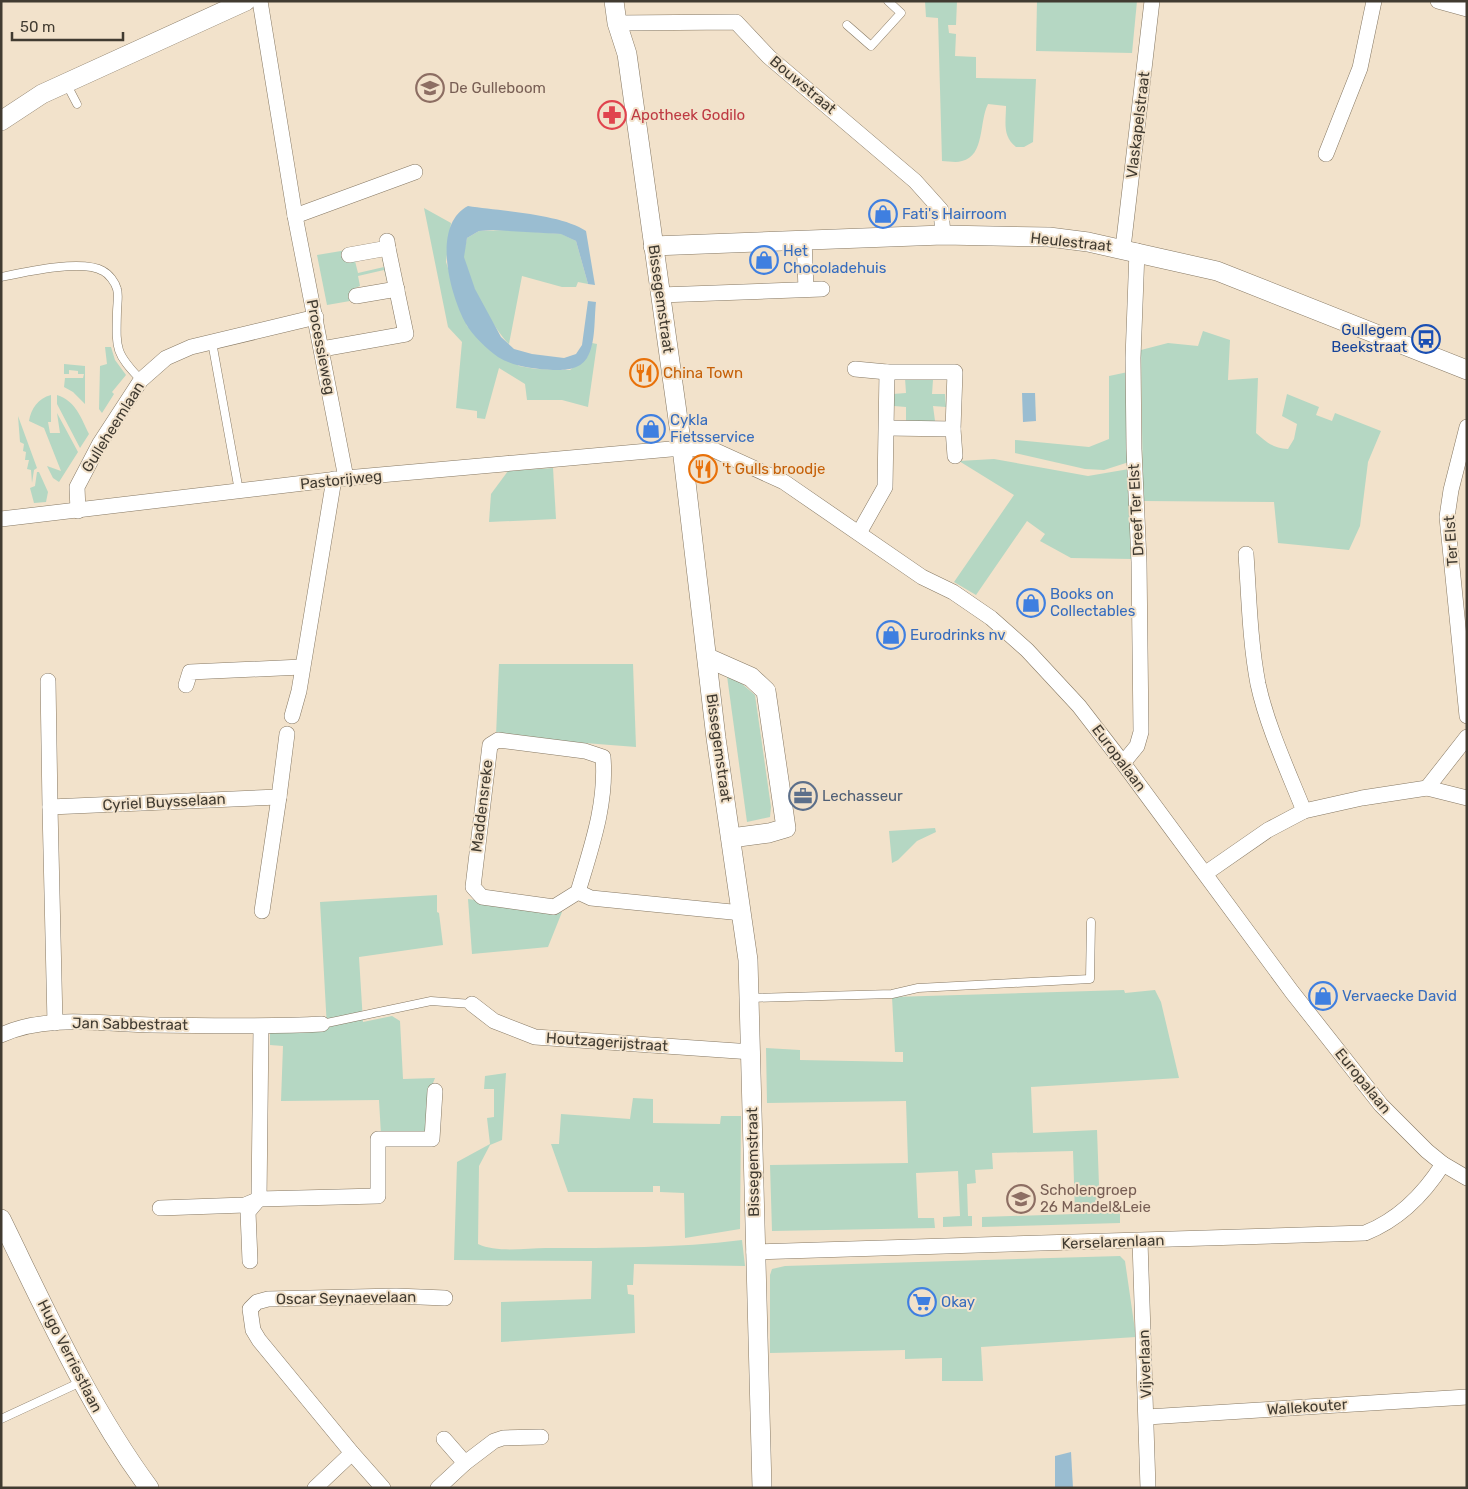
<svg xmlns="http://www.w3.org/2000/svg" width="1468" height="1489" viewBox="0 0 1468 1489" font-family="Rubik,sans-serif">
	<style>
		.green { fill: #b5d7c3 }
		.water { fill: #9abdd1 }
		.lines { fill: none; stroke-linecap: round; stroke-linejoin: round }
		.service-casing { stroke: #867863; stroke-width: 9 }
		.minor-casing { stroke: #867863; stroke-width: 16 }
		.tertiary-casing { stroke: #867863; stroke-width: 20 }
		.service { stroke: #fff; stroke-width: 8 }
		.minor { stroke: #fff; stroke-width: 15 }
		.tertiary { stroke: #fff; stroke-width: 19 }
		.labels { text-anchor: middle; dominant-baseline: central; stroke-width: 4; stroke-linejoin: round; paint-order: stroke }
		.street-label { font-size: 15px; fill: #413b31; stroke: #f2e2cb }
		.education-label { font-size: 15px; fill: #785e54; stroke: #f2e2cb; text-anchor: start }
		.health-label { font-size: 15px; fill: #be3a42; stroke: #f2e2cb; text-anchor: start }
		.shop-label { font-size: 15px; fill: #366cbe; stroke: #f2e2cb; text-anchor: start }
		.transit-label { font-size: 15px; fill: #164399; stroke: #f2e2cb; text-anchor: end }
		.food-label { font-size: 15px; fill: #c56008; stroke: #f2e2cb; text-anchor: start }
		.service-label { font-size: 15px; fill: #4e5e75; stroke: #f2e2cb; text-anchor: start }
	</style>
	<rect width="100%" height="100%" fill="#f2e2cb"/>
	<g class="green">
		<path d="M925 1H957L956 25H948L949 33 956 34 955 56 976 57V78L1036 79 1033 142 1024 147H1016C1002 136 1006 122 1006 106L988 104C979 121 985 156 962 161 956 163 948 161 942 161L938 18 926 17Z"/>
		<polygon points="1037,1 1137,1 1132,53 1036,51"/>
		<polygon points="424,208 451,223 446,262 467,326 519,366 536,369 570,370 587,357 592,343 597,344 588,407 562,400 527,400 525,384 499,368 485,419 477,418 477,411 456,408 462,342 448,327"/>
		<path d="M507 230 562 234 576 241 588 284 578 282 576 287H562L522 276 509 344C494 330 466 278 464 258 463 252 466 244 467 238L479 231Z"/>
		<polygon points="347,250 355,261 358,273 384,267 382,258 384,257 389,280 387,281 384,270 358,276 360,286 355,288 355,292 349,293 350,301 327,305 317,255"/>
		<path d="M1203 331 1230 340 1228 380 1258 378 1256 433C1266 442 1274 449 1288 449L1294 439 1297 424 1282 416 1287 394 1319 407 1316 415 1332 421 1335 413 1381 431 1368 462 1360 526 1349 550 1278 543 1274 502 1143 501 1141 350 1168 343 1198 346Z"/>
		<polygon points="105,347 111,347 115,360 126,375 112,392 114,394 102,413 99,409 100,366 107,364"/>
		<polygon points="64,364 85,366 85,404 73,392 64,387 65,378 83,378 84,374 78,374 78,371 69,370 69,374 64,374"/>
		<polygon points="1128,372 1129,462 1104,470 1085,469 1015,453 1015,440 1089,447 1109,439 1109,376"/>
		<polygon points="905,378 933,380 932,394 945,394 946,407 933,406 935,421 906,422 906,407 894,406 893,394 906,393"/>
		<path d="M51 395V422H48L50 433H60L57 413 78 452 59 482 53 478 47 466 61 471 44 428 29 421C31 409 38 398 51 395Z"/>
		<path d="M57 395C76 401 81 418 89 434L80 448 57 404Z"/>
		<polygon points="18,416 37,468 34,470 32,483 31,470 27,469 29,460 25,460 26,452 23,451 24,444 20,442"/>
		<polygon points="994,459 1088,476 1129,469 1132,559 1071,558 1040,541 1045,534 1027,521 976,595 954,582 1014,495 959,461"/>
		<polygon points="553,468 556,519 489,522 491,494 508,471"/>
		<polygon points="37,472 39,472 48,492 46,502 34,503 30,488 35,486"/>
		<polygon points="499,664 633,664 636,747 496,736"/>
		<polygon points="727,676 741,683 755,695 771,807 770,817 747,822"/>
		<polygon points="935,828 936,832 917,841 898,860 892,863 889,831"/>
		<polygon points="437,895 437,912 439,913 443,945 359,957 363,1022 392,1016 400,1021 403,1079 435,1078 431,1088 429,1136 381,1135 379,1100 281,1101 283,1046 270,1045 270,1033 327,1028 320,902"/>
		<polygon points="468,899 562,912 548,947 472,954"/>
		<polygon points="1124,990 1125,993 1155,990 1161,1002 1179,1078 1031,1087 1033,1133 1097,1130 1100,1213 1120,1213 1120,1223 982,1227 982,1217 1075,1214 1073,1151 992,1153 993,1169 975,1170 976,1183 967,1184 968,1216 972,1216 972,1226 943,1227 943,1217 960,1216 958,1171 916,1173 918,1218 934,1218 935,1228 772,1231 770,1165 908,1163 906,1101 767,1103 766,1048 800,1050 800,1060 903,1062 903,1052 895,1052 892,997"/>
		<path d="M506 1073 502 1140 490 1145 479 1166 478 1244C497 1253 526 1248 546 1248 612 1248 677 1248 742 1240L745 1266 634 1264 633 1285H627L628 1294 634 1295 635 1333 501 1342V1302L591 1299 592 1261 454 1260 457 1162 490 1144 487 1118 494 1117V1089H484L485 1076Z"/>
		<polygon points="633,1098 653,1099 653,1123 720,1124 721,1116 741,1116 740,1229 685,1238 684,1193 660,1192 660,1186 653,1186 653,1192 568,1192 551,1144 559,1144 561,1114 630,1119"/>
		<polygon points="1120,1256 1125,1261 1136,1337 981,1347 983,1381 942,1381 942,1358 905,1359 905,1350 770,1353 770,1275 772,1269 785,1266"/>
	</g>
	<g class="water">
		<path d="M468 206C500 211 561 214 586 231L595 285 588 284 576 241 561 234 493 230 479 231 467 238 464 257 475 289 501 337 514 349 532 354 564 358 576 354 582 345 588 301 596 302C594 319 596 343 587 358 579 370 566 370 553 370 534 369 514 367 498 357 488 350 472 335 466 324 450 295 431 225 468 206Z"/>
		<polygon points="1022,393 1035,393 1036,421 1023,422"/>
		<polygon points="1071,1452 1073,1488 1055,1488 1055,1456"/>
	</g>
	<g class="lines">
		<defs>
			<g id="service">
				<polyline points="847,25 871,46 901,13 888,1"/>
				<polyline points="66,83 77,104"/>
				<path d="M1 277C25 272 82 259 103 271 109 274 115 282 117 289 119 295 117 305 117 312 116 349 115 353 141 380"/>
				<polyline points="212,342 239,491"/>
				<polyline points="750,998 892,994 918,988 1090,979 1091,922"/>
				<polyline points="322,1024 431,1001 472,1004"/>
				<polyline points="1,1419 81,1382"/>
			</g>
			<g id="minor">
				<polyline points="260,1 295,216 346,478"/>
				<polyline points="1438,1 1467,9"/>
				<polyline points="617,23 736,22 769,57 915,181 941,210 943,235"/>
				<polyline points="1326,154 1360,68 1374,1"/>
				<polyline points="295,216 415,172"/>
				<polyline points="804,239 806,289"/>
				<polyline points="1123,248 1152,1"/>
				<polyline points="349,255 388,248 387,241"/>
				<polyline points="660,295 822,289"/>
				<polyline points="356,296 397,289"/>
				<polyline points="322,349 406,334 388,248"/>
				<polyline points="855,369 887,372 955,372 953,429 955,456"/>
				<polyline points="1467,427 1451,490 1447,517 1467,716"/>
				<polyline points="887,428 953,429"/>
				<polyline points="78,511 77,487 100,443 141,380 166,358 191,347 316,317"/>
				<polyline points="1,519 346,478 682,448 714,450 784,482 922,577 953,592 991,618 1027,650 1079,706 1123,763 1292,992 1381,1105 1427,1151 1443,1164 1467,1178"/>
				<polyline points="859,533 885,487 887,372"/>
				<path d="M1246 554C1249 598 1250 642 1258 684 1267 726 1288 771 1304 811"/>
				<polyline points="48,681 50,807"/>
				<polyline points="186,685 190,672 302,667"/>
				<polyline points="292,716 299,691 334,479"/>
				<path d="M498 740 585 751 603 757C607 804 591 848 578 892L554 907 482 897 473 887 490 745Z"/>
				<polyline points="1123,763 1137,746 1141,732 1139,562 1134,449 1133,358 1137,251"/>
				<polyline points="1427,788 1467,798"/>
				<polyline points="1206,873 1268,830 1304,811 1362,798 1427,788 1467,737"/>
				<polyline points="578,892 591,898 742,913"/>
				<polyline points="262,911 279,797"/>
				<polyline points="472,1004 494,1021 535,1037 752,1052"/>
				<polyline points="55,1023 50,807 279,797 287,734"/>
				<path d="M1 1035C46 1014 103 1024 151 1025 208 1026 265 1027 322 1024"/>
				<polyline points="259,1199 261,1027"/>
				<polyline points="160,1208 245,1205 259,1199 378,1196 378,1139 432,1139 435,1091"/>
				<polyline points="1140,1241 1148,1488"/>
				<path d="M754 1252 1365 1233C1398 1220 1424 1194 1443 1164"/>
				<polyline points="250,1261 248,1212 258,1200"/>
				<polyline points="1147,1417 1467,1397"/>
				<polyline points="352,1453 383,1488"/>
				<polyline points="465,1463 494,1441 503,1438 541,1437"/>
				<polyline points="315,1488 352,1453 259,1340 253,1330 250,1309 257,1302 268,1299 396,1296 445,1298"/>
				<polyline points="438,1488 465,1463 444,1439"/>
			</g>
			<g id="tertiary">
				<polyline points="614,1 617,23 627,54 682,448 716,738 748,960 762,1488"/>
				<polyline points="1,121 42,94 246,1"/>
				<polyline points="653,246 943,235 1049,237 1088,242 1217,271 1467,370"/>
				<polyline points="708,658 751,677 766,691 786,828 769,833 731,838"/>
				<path d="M1 1219C46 1311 88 1405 149 1488"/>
			</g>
		</defs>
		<use href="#service" class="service-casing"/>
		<use href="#minor" class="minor-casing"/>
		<use href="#tertiary" class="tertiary-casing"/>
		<use href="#service" class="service"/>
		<use href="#minor" class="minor"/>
		<use href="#tertiary" class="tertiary"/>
	</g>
	<defs>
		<symbol id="school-ring" viewBox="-11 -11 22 22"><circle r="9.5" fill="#f2e2cb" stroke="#8d6e63" stroke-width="1.5"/><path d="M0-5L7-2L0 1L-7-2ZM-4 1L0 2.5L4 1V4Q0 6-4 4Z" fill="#8d6e63"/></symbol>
		<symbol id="pharmacy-ring" viewBox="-11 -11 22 22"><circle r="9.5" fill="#f2e2cb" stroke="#e0444e" stroke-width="1.5"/><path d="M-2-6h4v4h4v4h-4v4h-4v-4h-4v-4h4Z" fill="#e0444e"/></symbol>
		<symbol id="shop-ring" viewBox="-11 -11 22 22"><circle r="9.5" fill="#f2e2cb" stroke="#3f7fe0" stroke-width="1.5"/><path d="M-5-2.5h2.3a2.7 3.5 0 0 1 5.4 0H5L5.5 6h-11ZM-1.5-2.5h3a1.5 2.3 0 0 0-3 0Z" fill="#3f7fe0"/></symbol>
		<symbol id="bus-ring" viewBox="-11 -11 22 22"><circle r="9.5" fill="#f2e2cb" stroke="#1a4fb4" stroke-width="1.5"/><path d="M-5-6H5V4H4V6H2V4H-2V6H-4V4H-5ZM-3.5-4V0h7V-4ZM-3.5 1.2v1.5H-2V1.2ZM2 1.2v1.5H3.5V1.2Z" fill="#1a4fb4"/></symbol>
		<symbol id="restaurant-ring" viewBox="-11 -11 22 22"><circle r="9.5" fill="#f2e2cb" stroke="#e8710a" stroke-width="1.5"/><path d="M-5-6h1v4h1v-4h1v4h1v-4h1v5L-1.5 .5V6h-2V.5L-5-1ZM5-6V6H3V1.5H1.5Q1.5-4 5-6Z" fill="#e8710a"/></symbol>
		<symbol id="office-ring" viewBox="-11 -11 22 22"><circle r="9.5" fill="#f2e2cb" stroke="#5c6f8a" stroke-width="1.5"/><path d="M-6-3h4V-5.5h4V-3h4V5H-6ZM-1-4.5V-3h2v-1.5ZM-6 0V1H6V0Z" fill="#5c6f8a"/></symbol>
		<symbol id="supermarket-ring" viewBox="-11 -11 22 22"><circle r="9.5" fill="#f2e2cb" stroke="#3f7fe0" stroke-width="1.5"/><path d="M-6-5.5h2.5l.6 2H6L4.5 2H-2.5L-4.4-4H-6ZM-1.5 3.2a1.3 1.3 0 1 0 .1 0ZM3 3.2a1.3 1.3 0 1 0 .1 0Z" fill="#3f7fe0"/></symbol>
	</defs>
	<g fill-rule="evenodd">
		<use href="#school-ring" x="414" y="72" width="32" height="32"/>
		<use href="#pharmacy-ring" x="596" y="99" width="32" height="32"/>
		<use href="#shop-ring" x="867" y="198" width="32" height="32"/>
		<use href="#shop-ring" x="748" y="244" width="32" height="32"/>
		<use href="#bus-ring" x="1410" y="323" width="32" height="32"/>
		<use href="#restaurant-ring" x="628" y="357" width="32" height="32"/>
		<use href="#shop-ring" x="635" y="413" width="32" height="32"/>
		<use href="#restaurant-ring" x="687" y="453" width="32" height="32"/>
		<use href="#shop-ring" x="1015" y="587" width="32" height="32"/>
		<use href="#shop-ring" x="875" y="619" width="32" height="32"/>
		<use href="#office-ring" x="787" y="780" width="32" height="32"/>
		<use href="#shop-ring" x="1307" y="980" width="32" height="32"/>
		<use href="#school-ring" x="1005" y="1183" width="32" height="32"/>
		<use href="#supermarket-ring" x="906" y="1286" width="32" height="32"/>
	</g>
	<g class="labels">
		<g class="street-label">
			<text transform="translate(803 85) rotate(40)">Bouwstraat</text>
			<text transform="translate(1138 125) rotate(-83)">Vlaskapelstraat</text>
			<text transform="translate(1071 242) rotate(6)">Heulestraat</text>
			<text transform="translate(661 299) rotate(82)">Bissegemstraat</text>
			<text transform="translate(321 347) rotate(79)">Processieweg</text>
			<text transform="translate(113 427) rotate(-58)">Gulleheemlaan</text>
			<text transform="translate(341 480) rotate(-6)">Pastorijweg</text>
			<text transform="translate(1136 510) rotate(-93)">Dreef Ter Elst</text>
			<text transform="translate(1451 541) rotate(-94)">Ter Elst</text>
			<text transform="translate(719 748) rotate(82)">Bissegemstraat</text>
			<text transform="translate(1119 758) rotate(53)">Europalaan</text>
			<text transform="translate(164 802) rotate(-3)">Cyriel Buysselaan</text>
			<text transform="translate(482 806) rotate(-83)">Maddensreke</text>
			<text transform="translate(130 1024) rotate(1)">Jan Sabbestraat</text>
			<text transform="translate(607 1042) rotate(4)">Houtzagerijstraat</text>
			<text transform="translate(1363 1081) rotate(51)">Europalaan</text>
			<text transform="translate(753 1162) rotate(-91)">Bissegemstraat</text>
			<text transform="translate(1113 1242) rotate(-2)">Kerselarenlaan</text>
			<text transform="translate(346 1298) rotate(-1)">Oscar Seynaevelaan</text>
			<text transform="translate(70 1356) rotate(63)">Hugo Verriestlaan</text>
			<text transform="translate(1145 1364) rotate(-92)">Vijverlaan</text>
			<text transform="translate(1307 1407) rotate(-4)">Wallekouter</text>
		</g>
		<g class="education-label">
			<text x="449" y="88">De Gulleboom</text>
			<text x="1040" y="1190">Scholengroep<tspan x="1040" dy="17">26 Mandel&amp;Leie</tspan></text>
		</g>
		<g class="health-label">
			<text x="631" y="115">Apotheek Godilo</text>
		</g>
		<g class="shop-label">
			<text x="902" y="214">Fati's Hairroom</text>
			<text x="783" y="251">Het<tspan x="783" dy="17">Chocoladehuis</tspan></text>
			<text x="670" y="420">Cykla<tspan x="670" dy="17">Fietsservice</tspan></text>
			<text x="1050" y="594">Books on<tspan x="1050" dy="17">Collectables</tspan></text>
			<text x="910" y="635">Eurodrinks nv</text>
			<text x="1342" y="996">Vervaecke David</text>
			<text x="941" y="1302">Okay</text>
		</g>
		<g class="transit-label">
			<text x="1407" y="330">Gullegem<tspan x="1407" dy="17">Beekstraat</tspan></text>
		</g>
		<g class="food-label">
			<text x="663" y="373">China Town</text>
			<text x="722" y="469">'t Gulls broodje</text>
		</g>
		<g class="service-label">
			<text x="822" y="796">Lechasseur</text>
		</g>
	</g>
	<rect width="1468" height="1489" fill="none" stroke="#413b31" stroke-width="5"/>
	<path d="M12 32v8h111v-8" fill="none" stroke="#413b31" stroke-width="2.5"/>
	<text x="20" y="32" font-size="15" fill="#413b31" stroke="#f2e2cb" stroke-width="4" paint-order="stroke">50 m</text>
</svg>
